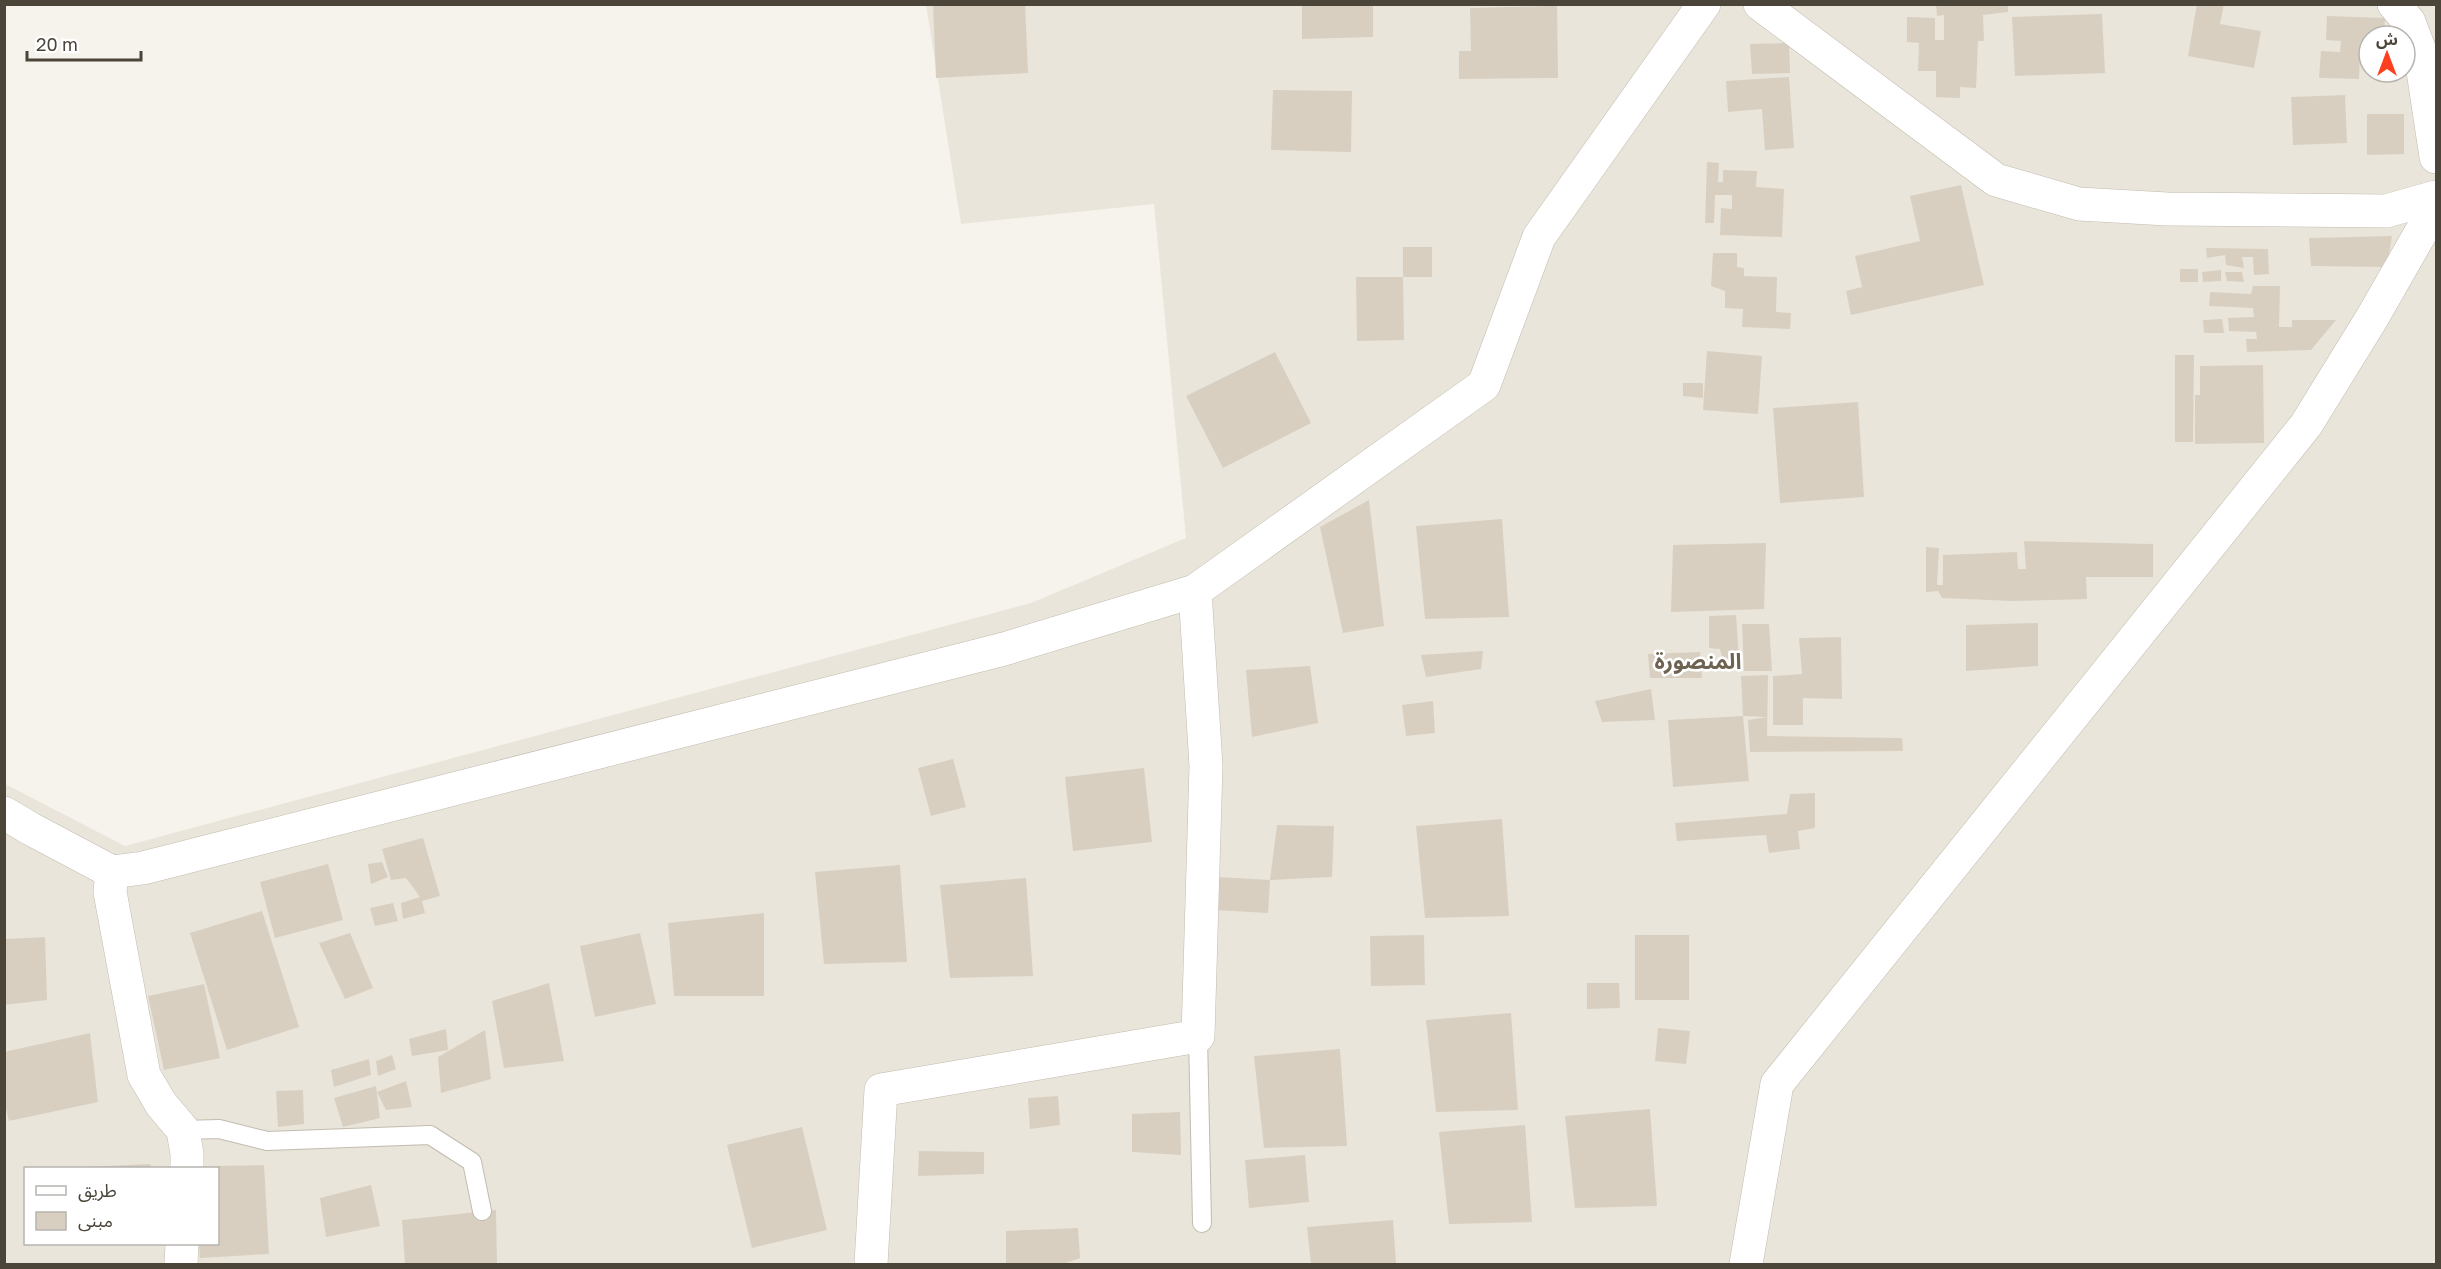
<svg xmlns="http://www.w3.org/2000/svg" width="2441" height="1269" viewBox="0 0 2441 1269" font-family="'Golos Text','Noto Sans Arabic',sans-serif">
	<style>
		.residential { fill: #eae5da; fill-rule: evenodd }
		.building { fill: #d8cfc1 }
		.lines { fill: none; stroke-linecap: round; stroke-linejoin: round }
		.lane-casing { stroke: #c2bbae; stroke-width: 20 }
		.street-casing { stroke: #c2bbae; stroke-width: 34 }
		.lane { stroke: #fff; stroke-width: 18 }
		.street { stroke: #fff; stroke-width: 33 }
		.labels { text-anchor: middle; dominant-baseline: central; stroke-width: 5; stroke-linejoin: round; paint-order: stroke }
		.quarter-label { font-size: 22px; font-weight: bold; fill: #6e6250; stroke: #fff }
	</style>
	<rect width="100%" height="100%" fill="#f6f3ec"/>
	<path class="residential" d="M926 5H2436V1264H5L4 781 7 785 125 846 1031 603 1186 538 1154 204 961 224ZM2369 36H2405V72H2369ZM26 1168H218V1244H26Z"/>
	<g class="building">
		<polygon points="933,4 1025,4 1028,73 936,78"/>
		<polygon points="1550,4 1557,4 1558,78 1459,79 1459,51 1471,51 1470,8 1550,6"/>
		<polygon points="1936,4 2008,4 2008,12 1983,15 1984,41 1978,41 1976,88 1960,87 1960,98 1936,97 1936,71 1918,71 1919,43 1907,42 1907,17 1935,18 1935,40 1944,40 1944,15 1937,16"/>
		<polygon points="2197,4 2224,4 2220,24 2261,31 2254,68 2188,56"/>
		<polygon points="1373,5 1373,37 1302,39 1302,6"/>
		<polygon points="2102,14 2105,73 2015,76 2012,17"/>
		<polygon points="2327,16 2385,18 2384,36 2369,36 2369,54 2360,53 2359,79 2319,78 2321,51 2340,52 2341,41 2326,40"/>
		<polygon points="1789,43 1790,73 1752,74 1750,44"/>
		<polygon points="1789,77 1794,148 1765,150 1762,109 1728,112 1726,81"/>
		<polygon points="1273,90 1352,91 1351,152 1271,150"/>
		<polygon points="2345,95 2347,143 2293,145 2291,97"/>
		<polygon points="2367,114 2404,114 2404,154 2367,155"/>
		<polygon points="1707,162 1719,163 1718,182 1723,182 1723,170 1757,171 1756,187 1784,189 1782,237 1720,235 1721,208 1732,209 1732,195 1715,195 1714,223 1705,223"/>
		<polygon points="1961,185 1984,285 1851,315 1846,291 1862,287 1855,256 1920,241 1910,196"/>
		<polygon points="2392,236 2387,267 2311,266 2309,238"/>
		<rect x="1403" y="247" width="29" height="30"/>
		<polygon points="2206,248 2268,249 2269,274 2254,275 2253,257 2242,257 2244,268 2226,265 2225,255 2207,258"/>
		<polygon points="1713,253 1737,253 1737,267 1744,268 1744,276 1777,277 1776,312 1791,313 1790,329 1742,327 1743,309 1725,308 1725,291 1711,286"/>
		<rect x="2180" y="269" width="18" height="13"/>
		<polygon points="2221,270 2221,281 2203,282 2202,272"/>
		<polygon points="2225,272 2242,272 2244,282 2227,281"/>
		<polygon points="1356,277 1403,277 1404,340 1357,341"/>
		<polygon points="2253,286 2280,286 2279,327 2292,327 2292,320 2336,320 2311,350 2247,352 2246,339 2257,339 2256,332 2229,331 2228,318 2254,317 2253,308 2209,306 2210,292 2251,294"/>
		<polygon points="2222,319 2224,333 2204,333 2203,320"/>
		<polygon points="1707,351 1762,356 1758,414 1703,410"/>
		<polygon points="1275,352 1311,423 1223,468 1186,396"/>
		<polygon points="2175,355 2194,355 2193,442 2175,442"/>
		<polygon points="2263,365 2264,443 2195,444 2195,395 2200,395 2200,366"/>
		<polygon points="1683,383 1703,383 1703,398 1683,396"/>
		<polygon points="1858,402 1864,497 1780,503 1773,408"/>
		<polygon points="1369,500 1384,626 1343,633 1320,527"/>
		<polygon points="1502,519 1509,617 1425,619 1416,526"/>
		<polygon points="2024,541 2153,544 2153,577 2086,577 2087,599 2012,601 1942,598 1938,591 1926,592 1926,547 1939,548 1937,585 1943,585 1943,555 2017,552 2018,569 2026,569"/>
		<polygon points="1766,543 1764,609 1671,612 1673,545"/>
		<polygon points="1736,615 1739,659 1723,661 1720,649 1709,648 1709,616"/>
		<polygon points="2038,623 2038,666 1966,671 1966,625"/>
		<polygon points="1742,624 1769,624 1772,671 1744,671"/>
		<polygon points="1841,637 1842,699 1803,698 1803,725 1773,725 1773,676 1802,674 1799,638"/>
		<polygon points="1483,651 1481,669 1426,677 1421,655"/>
		<polygon points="1700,652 1702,678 1650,678 1648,654"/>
		<polygon points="1310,666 1318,723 1252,737 1246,670"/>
		<polygon points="1768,675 1767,736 1902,738 1903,751 1750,752 1748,720 1767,717 1743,716 1749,781 1673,787 1668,720 1743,716 1741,676"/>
		<polygon points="1651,689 1655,720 1602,722 1595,701"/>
		<polygon points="1433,701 1435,733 1406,736 1402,705"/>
		<polygon points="953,759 966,807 931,816 918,768"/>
		<polygon points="1144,768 1152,842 1073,851 1065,777"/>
		<polygon points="1815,793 1815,828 1798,831 1800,849 1769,853 1766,835 1677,841 1675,823 1787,814 1790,794"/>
		<polygon points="1502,819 1509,916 1425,918 1416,826"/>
		<polygon points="1277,825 1334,826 1332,877 1270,880"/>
		<polygon points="423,838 440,896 422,901 425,913 403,919 401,903 420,897 406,878 391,880 382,849"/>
		<polygon points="382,862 388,877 371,884 368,864"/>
		<polygon points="328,864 343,920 275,938 260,882"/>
		<polygon points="900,865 907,962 824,964 815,872"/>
		<polygon points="1217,877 1270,880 1268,913 1215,910"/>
		<polygon points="1026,878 1033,976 950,978 940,885"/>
		<polygon points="393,903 398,921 375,926 370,908"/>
		<polygon points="262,911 299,1027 227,1050 190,933"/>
		<polygon points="764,913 764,996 674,996 668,923"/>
		<polygon points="350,933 373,988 345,999 319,943"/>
		<polygon points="640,933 656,1004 595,1017 580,946"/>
		<polygon points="1424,935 1425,985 1371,986 1370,936"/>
		<rect x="1635" y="935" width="54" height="65"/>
		<polygon points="45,937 47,1000 4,1005 4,939"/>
		<polygon points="549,983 564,1061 504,1068 492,1001"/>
		<polygon points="1587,983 1619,983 1620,1008 1587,1009"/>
		<polygon points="204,984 220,1058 164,1070 148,996"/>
		<polygon points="1511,1013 1518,1110 1436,1112 1426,1020"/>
		<polygon points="1658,1028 1690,1031 1686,1064 1655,1061"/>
		<polygon points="446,1029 448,1050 412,1056 409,1039"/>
		<polygon points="485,1030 491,1079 441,1093 438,1057"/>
		<polygon points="90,1033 98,1102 9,1121 4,1099 4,1052"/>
		<polygon points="1340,1049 1347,1146 1264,1148 1254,1056"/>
		<polygon points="392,1055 396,1069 378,1076 376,1061"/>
		<polygon points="369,1059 371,1075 334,1087 331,1070"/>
		<polygon points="406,1081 412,1107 386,1110 377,1092"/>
		<polygon points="376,1086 380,1118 343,1127 334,1098"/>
		<polygon points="303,1090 304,1124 278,1127 276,1091"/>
		<polygon points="1058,1096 1060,1125 1030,1129 1028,1098"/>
		<polygon points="1650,1109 1657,1206 1575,1208 1565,1116"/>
		<polygon points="1180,1112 1181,1155 1132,1152 1132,1114"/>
		<polygon points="1525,1125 1532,1222 1449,1224 1439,1132"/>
		<polygon points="802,1127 827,1230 752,1248 727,1145"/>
		<polygon points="919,1151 984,1152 984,1174 918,1176"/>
		<polygon points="1305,1155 1309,1202 1249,1208 1245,1160"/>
		<polygon points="150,1164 151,1168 84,1168 84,1167"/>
		<polygon points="264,1165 269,1254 200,1258 199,1244 218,1244 218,1166"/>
		<polygon points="371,1185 380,1226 326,1237 320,1198"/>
		<polygon points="496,1210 497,1264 405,1264 402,1220"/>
		<polygon points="1393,1220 1396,1264 1311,1264 1307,1227"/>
		<polygon points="1078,1228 1080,1258 1063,1264 1006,1264 1006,1231"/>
	</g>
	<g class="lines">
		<defs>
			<g id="lane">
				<polyline points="1198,1036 1202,1223"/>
				<polyline points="183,1130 219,1129 267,1141 430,1135 472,1162 482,1211"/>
			</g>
			<g id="street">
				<polyline points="1760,4 1996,180 2079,204 2167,209 2386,211 2436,197"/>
				<polyline points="2394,4 2409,22 2420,51 2436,157"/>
				<polyline points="4,813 31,829 112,872 143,868 1004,649 1195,591 1484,385 1539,237 1704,4"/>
				<polyline points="112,872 110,892 144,1075 161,1104 183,1130 187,1154 187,1168"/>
				<polyline points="181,1264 182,1244"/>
				<polyline points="871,1264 881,1090 1198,1036 1206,766 1195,591"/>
				<polyline points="1746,1264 1777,1084 2306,425 2372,318 2436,206"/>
			</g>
		</defs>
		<use href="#lane" class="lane-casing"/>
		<use href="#street" class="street-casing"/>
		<use href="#lane" class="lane"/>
		<use href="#street" class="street"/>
	</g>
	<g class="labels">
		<g class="quarter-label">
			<text x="1698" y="660">المنصورة</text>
		</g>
	</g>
	<rect width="2441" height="1269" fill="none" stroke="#4b4439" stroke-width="12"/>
	<rect x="24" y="1167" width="195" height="78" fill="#ffffff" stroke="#b7b4b0" stroke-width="1.5"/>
	<rect x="36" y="1186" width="30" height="9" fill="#ffffff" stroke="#b7b4b0" stroke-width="1.5"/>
	<text x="78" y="1197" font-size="18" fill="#4b4439">طريق</text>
	<rect x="36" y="1212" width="30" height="18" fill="#d8cfc1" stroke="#b7b4b0" stroke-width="1.5"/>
	<text x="78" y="1227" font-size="18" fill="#4b4439">مبنى</text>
	<g transform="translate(2387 54)"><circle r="28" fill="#ffffff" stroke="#b7b4b0" stroke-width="1.5"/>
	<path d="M0-4.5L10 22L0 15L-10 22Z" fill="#fc3f1d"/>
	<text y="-9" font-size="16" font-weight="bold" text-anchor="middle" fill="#4b4439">ش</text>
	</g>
	<path d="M27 51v9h114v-9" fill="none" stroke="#4b4439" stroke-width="3"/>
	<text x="36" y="51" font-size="18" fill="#4b4439" stroke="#ffffff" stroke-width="4.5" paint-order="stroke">20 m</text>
</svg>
